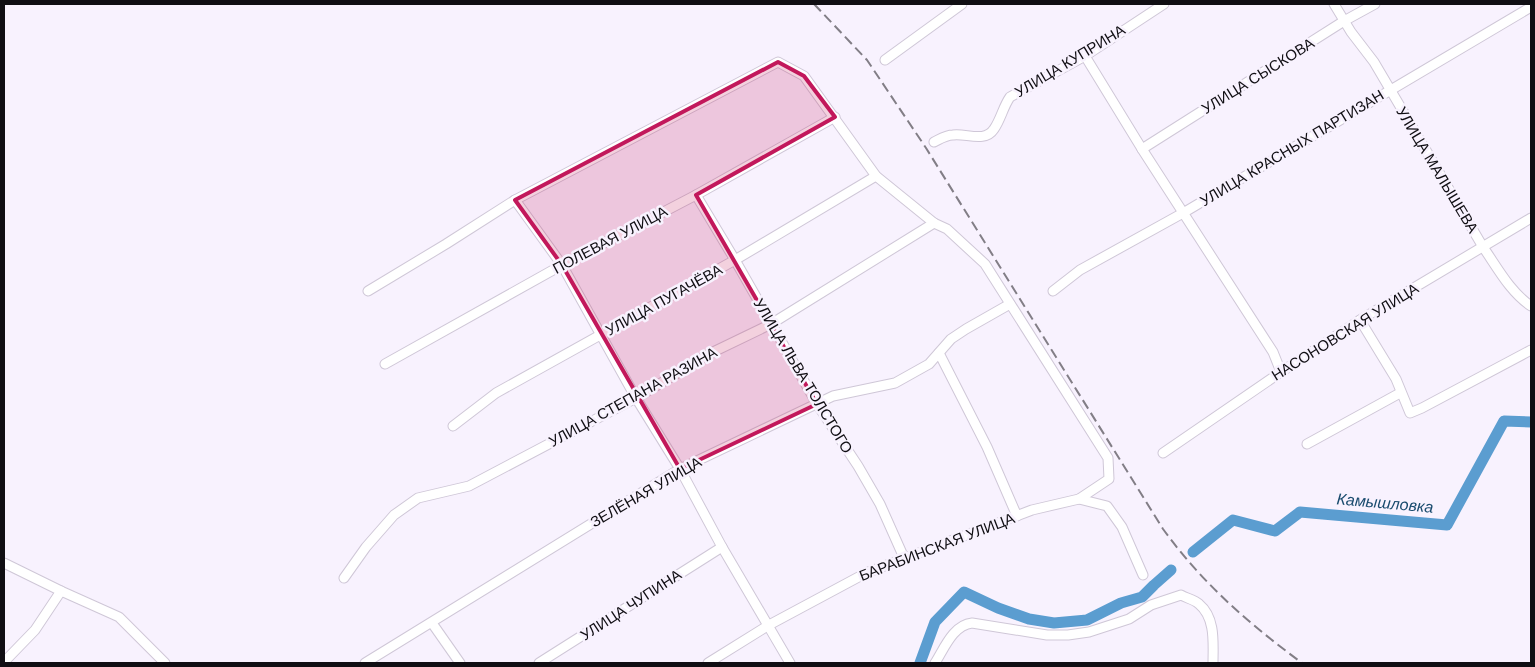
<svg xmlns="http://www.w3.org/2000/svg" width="1535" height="667" viewBox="0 0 1535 667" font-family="'DM Sans',sans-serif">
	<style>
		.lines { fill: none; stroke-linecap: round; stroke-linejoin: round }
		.river { stroke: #5b9dd0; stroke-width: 11 }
		.minor-casing { stroke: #cfc7d7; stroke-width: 11 }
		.minor { stroke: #fff; stroke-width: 9 }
		.rail { stroke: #827e86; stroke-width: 2; stroke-dasharray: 10 5; stroke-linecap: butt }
		.marked { fill: #c2185b; fill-opacity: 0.2; stroke: #c2185b; stroke-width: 4; stroke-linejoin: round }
		.labels { text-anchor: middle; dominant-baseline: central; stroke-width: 5; stroke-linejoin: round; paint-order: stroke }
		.street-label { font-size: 15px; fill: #100e13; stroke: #f8f2fe }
		.water-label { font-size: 16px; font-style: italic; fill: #194b6e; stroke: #f8f2fe }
	</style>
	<rect width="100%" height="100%" fill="#f8f2fe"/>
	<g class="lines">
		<g class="river">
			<polyline points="1193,552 1233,520 1275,531 1300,512 1447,525 1504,421 1531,422"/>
			<polyline points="920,663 935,622 964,592 998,608 1029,619 1054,623 1087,620 1121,603 1142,597 1154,585 1171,570"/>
		</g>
		<defs>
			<g id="minor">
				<path d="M1334 4 1351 32 1374 62 1483 247C1497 267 1510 292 1531 306"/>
				<polyline points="1085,56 1142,149 1273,352 1281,372"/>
				<polyline points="885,60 962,4"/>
				<path d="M934 142C940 139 946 135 953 135 966 133 985 143 994 129 1001 119 1003 107 1010 97L1085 56 1164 4"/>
				<polyline points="1142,149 1344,21 1375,4"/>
				<polyline points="696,195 735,260 817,404 858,466 880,504 905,560"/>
				<polyline points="515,200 562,265 636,398 680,469 722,547 790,663"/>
				<polyline points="368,291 446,244 515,200 778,62 804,76 876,176 934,223 947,229 985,264 1108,458 1109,479 1079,499"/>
				<polyline points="1053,291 1080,270 1183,213 1531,7"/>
				<polyline points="1360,320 1396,379 1410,413 1422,408 1531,350"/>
				<polyline points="939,353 987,447 1017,516"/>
				<polyline points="385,364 562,265 696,195 835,117"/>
				<polyline points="453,426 496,393 735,260 876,176"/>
				<polyline points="1307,444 1400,393"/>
				<polyline points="1163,453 1281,372 1360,320 1531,218"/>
				<polyline points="4,563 61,591 119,617 165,663"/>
				<polyline points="344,578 366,547 394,515 418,498 469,486 636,398 711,353 771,324 934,223"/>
				<polyline points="432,623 460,663"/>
				<polyline points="4,662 35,630 61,591"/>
				<polyline points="365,663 680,469 833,396 895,383 929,364 951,339 966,329 1010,304"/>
				<polyline points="539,663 722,547"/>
				<polyline points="708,663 769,625 866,573 1032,510 1079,499 1107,506 1122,527 1143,575"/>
				<path d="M935 663C944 649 953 625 972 623L1047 635H1068L1089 632 1129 619 1151 605 1181 595C1186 598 1195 600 1199 604 1216 618 1213 644 1213 663"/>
			</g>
		</defs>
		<use href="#minor" class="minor-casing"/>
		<use href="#minor" class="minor"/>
		<path class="rail" d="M814 4 867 60 926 148 1163 529C1203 584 1248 623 1302 663"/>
	</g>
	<path class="marked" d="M778 62 804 76 835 117 696 195 817 404 680 469 562 265 515 200Z"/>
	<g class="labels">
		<g class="street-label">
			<text transform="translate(1070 61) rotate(-31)">УЛИЦА КУПРИНА</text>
			<text transform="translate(1258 76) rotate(-32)">УЛИЦА СЫСКОВА</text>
			<text transform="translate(1292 148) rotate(-31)">УЛИЦА КРАСНЫХ ПАРТИЗАН</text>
			<text transform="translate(1437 170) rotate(59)">УЛИЦА МАЛЫШЕВА</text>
			<text transform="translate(610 240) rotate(-28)">ПОЛЕВАЯ УЛИЦА</text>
			<text transform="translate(664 300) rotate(-29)">УЛИЦА ПУГАЧЁВА</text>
			<text transform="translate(1345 332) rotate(-32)">НАСОНОВСКАЯ УЛИЦА</text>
			<text transform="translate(803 376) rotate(59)">УЛИЦА ЛЬВА ТОЛСТОГО</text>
			<text transform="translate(633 397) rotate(-29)">УЛИЦА СТЕПАНА РАЗИНА</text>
			<text transform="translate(646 492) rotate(-30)">ЗЕЛЁНАЯ УЛИЦА</text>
			<text transform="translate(937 547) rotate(-21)">БАРАБИНСКАЯ УЛИЦА</text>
			<text transform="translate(631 605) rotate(-33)">УЛИЦА ЧУПИНА</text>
		</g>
		<g class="water-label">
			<text transform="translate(1385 503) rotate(5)">Камышловка</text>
		</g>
	</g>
	<rect width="1535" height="667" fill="none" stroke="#100e13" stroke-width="10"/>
</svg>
